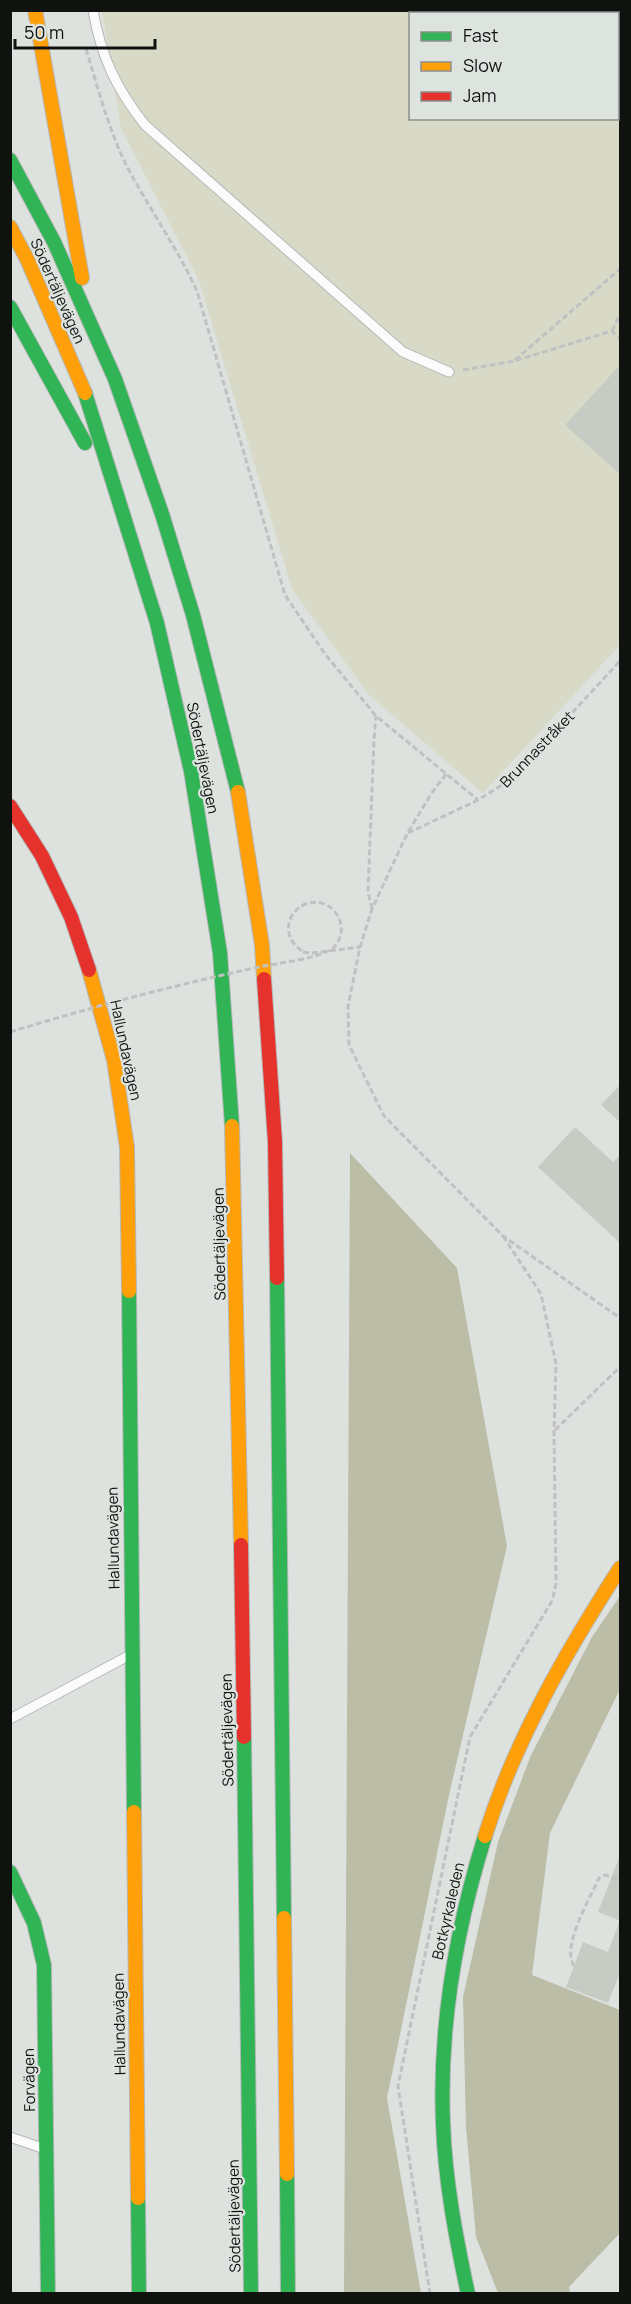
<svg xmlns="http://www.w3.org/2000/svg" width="631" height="2304" viewBox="0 0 631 2304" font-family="Manrope,sans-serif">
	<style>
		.green { fill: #d8dac7; fill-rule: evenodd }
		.forest { fill: #bbbda7 }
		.building { fill: #c6cbc3 }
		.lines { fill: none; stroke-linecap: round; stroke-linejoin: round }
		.lane-casing { stroke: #b5b8b6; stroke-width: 11 }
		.fast-casing { stroke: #b5b8b6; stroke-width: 16 }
		.slow-casing { stroke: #b5b8b6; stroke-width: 16 }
		.jam-casing { stroke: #b5b8b6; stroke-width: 16 }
		.path { stroke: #c1c1c1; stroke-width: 3; stroke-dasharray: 6 3; stroke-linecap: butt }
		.lane { stroke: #fafbfa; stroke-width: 9 }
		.fast { stroke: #30b455; stroke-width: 14 }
		.slow { stroke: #ff9f0a; stroke-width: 14 }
		.jam { stroke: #e5322d; stroke-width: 14 }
		.path-bridge { stroke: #c1c1c1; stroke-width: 3; stroke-dasharray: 6 3; stroke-linecap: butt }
		.labels { text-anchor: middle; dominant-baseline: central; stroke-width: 4.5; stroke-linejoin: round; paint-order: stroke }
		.street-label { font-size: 15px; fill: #101210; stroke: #dde3de }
	</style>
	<rect width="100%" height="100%" fill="#dee2df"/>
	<path class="green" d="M102 11H620V645L483 793 369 695 292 589 199 281 121 128ZM410 14H618V118H410Z"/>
	<g class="forest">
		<polygon points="350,1153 457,1268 507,1546 449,1795 387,2098 421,2293 344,2293"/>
		<polygon points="620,1596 620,1689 550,1833 532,1975 620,2010 620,2233 569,2287 570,2293 498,2293 476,2237 466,2128 463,1997 498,1842 531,1755 592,1637"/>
	</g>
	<g class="building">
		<polygon points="621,364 621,475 565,425"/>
		<polygon points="621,1084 621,1123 601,1105"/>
		<polygon points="575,1127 613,1162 621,1154 621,1244 538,1167"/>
		<polygon points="619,1858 621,1858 621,1921 598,1912"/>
		<polygon points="619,1923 621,1970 608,2003 566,1987 583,1942 608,1952"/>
	</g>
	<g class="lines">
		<defs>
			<g id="lane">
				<path d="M93 10C101 57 116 88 145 125L403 352 449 372"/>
				<polyline points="10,1719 130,1655"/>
				<polyline points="10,2137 45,2149"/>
			</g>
			<g id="fast">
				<polyline points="10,160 54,242 115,379 162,514 193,615 238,792"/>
				<polyline points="10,307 85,443"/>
				<polyline points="85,393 157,623 191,771 220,953 232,1126"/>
				<polyline points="277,1278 284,1918"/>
				<polyline points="129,1291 134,1812"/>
				<polyline points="244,1737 251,2294"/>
				<polyline points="10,1872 34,1923 44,1965 48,2294"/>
				<polyline points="287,2174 288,2294"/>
				<polyline points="138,2198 139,2294"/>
				<path d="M468 2294C456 2238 445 2181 443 2123 439 2025 456 1929 485 1836"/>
			</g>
			<g id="slow">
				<polyline points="35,10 82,278"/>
				<polyline points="10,227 27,259 85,393"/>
				<polyline points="238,792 262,945 264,979"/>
				<polyline points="89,970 114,1060 127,1147 129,1291"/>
				<polyline points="232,1126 241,1545"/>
				<polyline points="134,1812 138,2198"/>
				<path d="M485 1836C515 1740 566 1652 620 1568"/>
				<polyline points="284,1918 287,2174"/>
			</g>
			<g id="jam">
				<polyline points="10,806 42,856 71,917 89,970"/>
				<polyline points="264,979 275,1142 277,1278"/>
				<polyline points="241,1545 244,1737"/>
			</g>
		</defs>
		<use href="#lane" class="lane-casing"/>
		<use href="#fast" class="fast-casing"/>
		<use href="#slow" class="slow-casing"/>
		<use href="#jam" class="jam-casing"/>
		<g class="path">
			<path d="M86 49C99 91 110 136 131 174 153 214 178 250 197 291L285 595 325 654 376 716 478 800"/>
			<polyline points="612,331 620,315"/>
			<polyline points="515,360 620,269"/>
			<polyline points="463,370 514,361 612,331 620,339"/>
			<polyline points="446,774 431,794 407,834 372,909 360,947 348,1006 349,1045 384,1116 503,1236 620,1318"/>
			<polyline points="408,833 478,800 510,780 620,661"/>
			<polyline points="372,909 368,892 374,740 376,716"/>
			<polyline points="303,952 312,953 360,947"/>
			<polyline points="555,1430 620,1367"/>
			<path d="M574 1966C561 1947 590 1898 599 1878L605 1875 620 1880"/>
			<polyline points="430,2294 398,2086 470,1737 552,1601 556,1584 554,1431 556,1364 541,1294 503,1236"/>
		</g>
		<use href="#lane" class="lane"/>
		<use href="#fast" class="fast"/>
		<use href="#slow" class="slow"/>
		<use href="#jam" class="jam"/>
		<path class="path-bridge" d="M10 1032C92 1007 175 985 259 967 277 963 321 959 334 947 352 928 334 897 309 903 292 907 282 927 293 942 295 946 300 949 303 952"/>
	</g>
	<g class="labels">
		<g class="street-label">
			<text transform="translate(58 291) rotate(66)">Södertäljevägen</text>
			<text transform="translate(537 749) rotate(-46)">Brunnastråket</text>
			<text transform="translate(203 758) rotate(79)">Södertäljevägen</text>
			<text transform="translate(126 1050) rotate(78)">Hallundavägen</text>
			<text transform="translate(219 1244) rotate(-91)">Södertäljevägen</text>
			<text transform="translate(113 1538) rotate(-91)">Hallundavägen</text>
			<text transform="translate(227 1730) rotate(-91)">Södertäljevägen</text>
			<text transform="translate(448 1911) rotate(-77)">Botkyrkaleden</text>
			<text transform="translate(119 2024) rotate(-91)">Hallundavägen</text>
			<text transform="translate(29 2080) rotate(-91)">Forvägen</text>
			<text transform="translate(234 2216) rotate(-91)">Södertäljevägen</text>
		</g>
	</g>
	<rect width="631" height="2304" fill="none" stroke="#101210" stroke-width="24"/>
	<rect x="409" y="12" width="210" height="108" fill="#dde3de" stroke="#8b8f8c" stroke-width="1.5"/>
	<rect x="421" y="32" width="30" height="9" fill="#30b455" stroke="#8b8f8c" stroke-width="1.5"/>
	<text x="463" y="42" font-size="18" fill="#101210">Fast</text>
	<rect x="421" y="62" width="30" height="9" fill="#ff9f0a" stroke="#8b8f8c" stroke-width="1.5"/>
	<text x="463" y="72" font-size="18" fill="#101210">Slow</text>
	<rect x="421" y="92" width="30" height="9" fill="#e5322d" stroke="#8b8f8c" stroke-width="1.5"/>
	<text x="463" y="102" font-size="18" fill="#101210">Jam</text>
	<path d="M15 39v9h140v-9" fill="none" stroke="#101210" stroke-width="3"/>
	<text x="24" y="39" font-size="18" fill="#101210" stroke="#dde3de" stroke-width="4.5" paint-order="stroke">50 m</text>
</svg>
